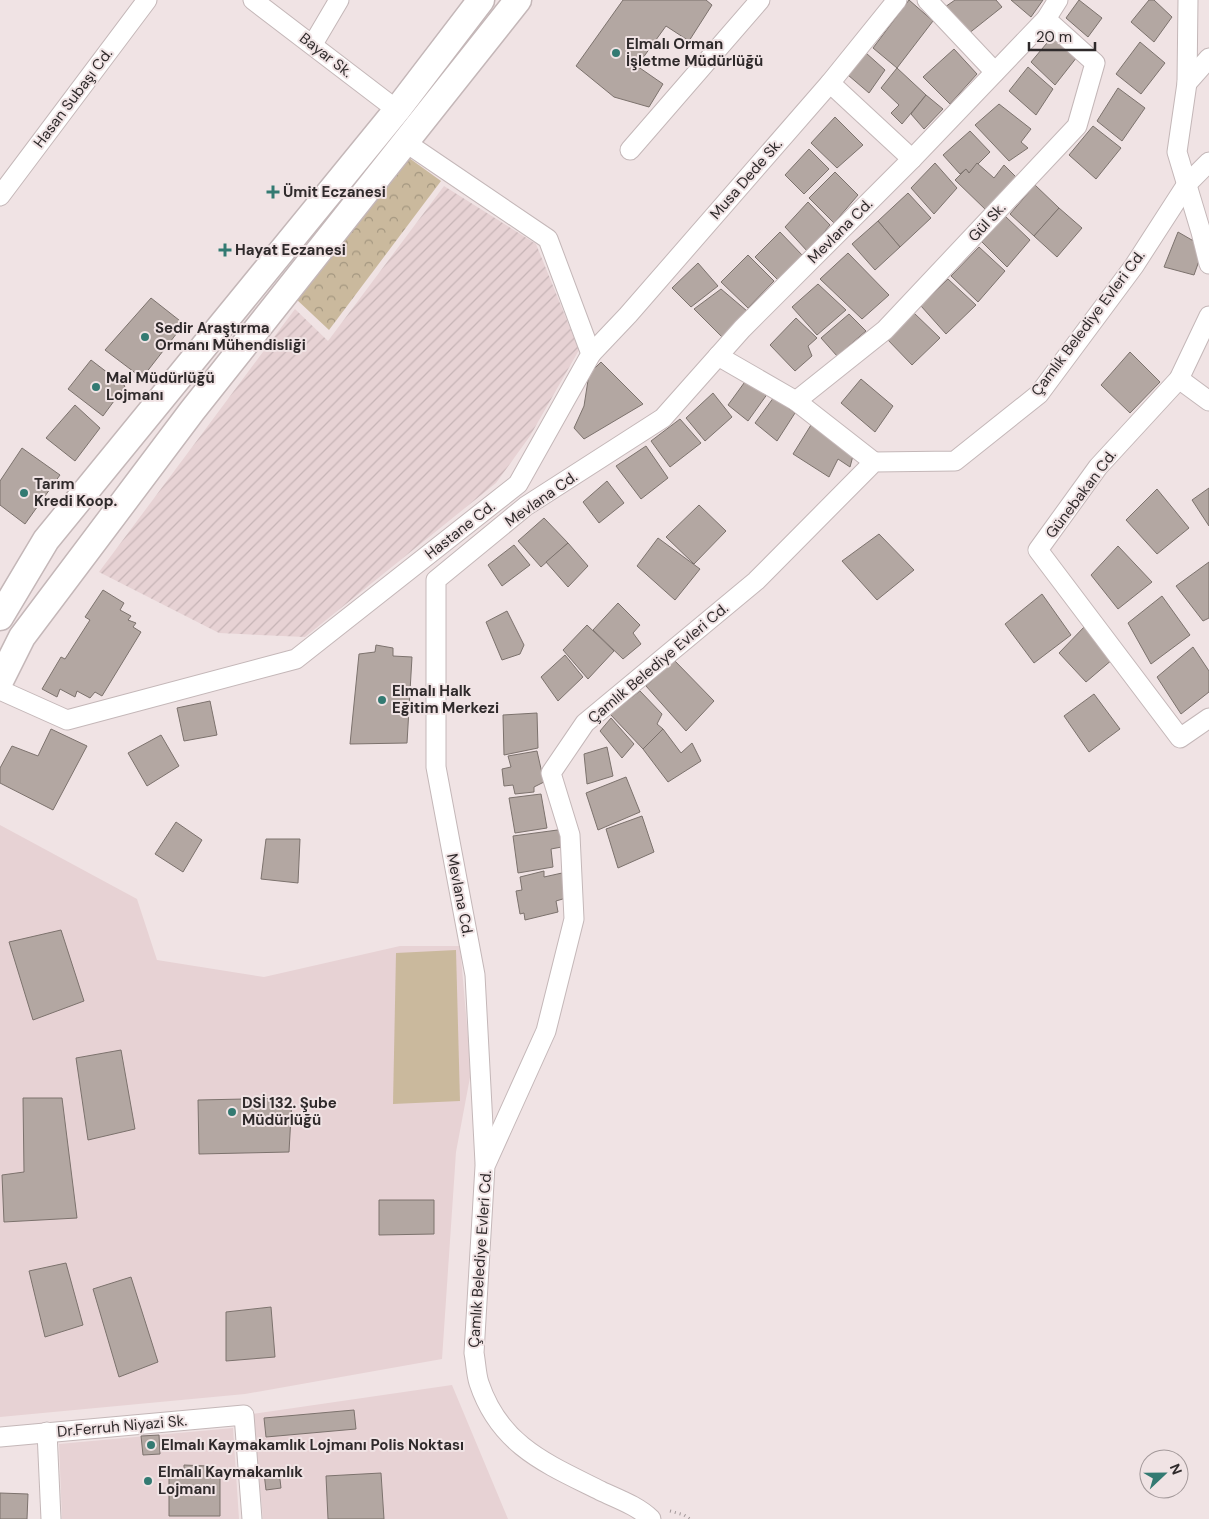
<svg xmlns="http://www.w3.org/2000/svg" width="1209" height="1519" viewBox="0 0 1209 1519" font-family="'DM Sans',sans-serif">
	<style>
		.built { fill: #e7d2d4 }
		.industrial { fill: url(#industrial-furrows) }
		.park { fill: url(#park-crowns) }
		.garden { fill: #cab99d }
		.building { fill: #b3a7a2; stroke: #7c726d }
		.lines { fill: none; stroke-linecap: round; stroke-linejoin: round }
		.street-casing { stroke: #c4b7b8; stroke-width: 21 }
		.secondary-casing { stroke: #c4b7b8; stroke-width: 29 }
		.path { stroke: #a09697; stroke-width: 3; stroke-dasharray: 1 4; stroke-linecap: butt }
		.street { stroke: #fff; stroke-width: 19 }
		.secondary { stroke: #fff; stroke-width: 26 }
		.poi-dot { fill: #337a72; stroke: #f0e3e4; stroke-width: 2 }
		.labels { text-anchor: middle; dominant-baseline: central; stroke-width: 4; stroke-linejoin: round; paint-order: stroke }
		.poi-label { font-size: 15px; font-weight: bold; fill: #2f2a2b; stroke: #f0e3e4; text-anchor: start }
		.street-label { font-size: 15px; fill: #2f2a2b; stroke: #f0e3e4 }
	</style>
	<defs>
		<pattern id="industrial-furrows" width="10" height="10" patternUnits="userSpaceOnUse" patternTransform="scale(1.25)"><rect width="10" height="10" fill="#e7d2d4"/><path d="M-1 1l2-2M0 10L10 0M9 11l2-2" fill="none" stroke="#c6b4b6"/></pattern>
		<pattern id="park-crowns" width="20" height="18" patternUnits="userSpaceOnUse" patternTransform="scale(1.25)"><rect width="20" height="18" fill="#cab99d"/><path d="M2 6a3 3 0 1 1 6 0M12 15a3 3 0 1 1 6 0" fill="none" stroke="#a49780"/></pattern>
	</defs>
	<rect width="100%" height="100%" fill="#f0e3e4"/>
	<g class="built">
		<polygon points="0,825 137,899 157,960 264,977 400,946 460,946 471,1072 456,1152 442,1359 245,1394 0,1417"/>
		<polygon points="452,1385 508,1519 263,1519 253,1414"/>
		<polygon points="233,1428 239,1519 62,1519 59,1444"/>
	</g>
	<polygon class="industrial" points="444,186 536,244 579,350 530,436 496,483 305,637 219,633 99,572 295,309 328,341"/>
	<polygon class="park" points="405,155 441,181 329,330 295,298"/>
	<polygon class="garden" points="456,950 460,1101 393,1104 396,953"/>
	<g class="building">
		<polygon points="623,0 706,0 712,5 689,41 666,26 637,66 663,84 649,107 614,97 576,66"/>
		<polygon points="909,0 933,21 897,68 873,48"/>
		<polygon points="955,0 996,0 1002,7 968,34 945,7"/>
		<polygon points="1011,0 1043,0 1031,17"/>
		<polygon points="1079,0 1102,18 1088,37 1066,18"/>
		<polygon points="1149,0 1154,0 1172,17 1154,42 1131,22"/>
		<polygon points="1052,37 1077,57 1055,85 1031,62"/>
		<polygon points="1140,42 1165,63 1141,94 1116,74"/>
		<polygon points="954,49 977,74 950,104 923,77"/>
		<polygon points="866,53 885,70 869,93 848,75"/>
		<polygon points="1028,67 1053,89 1036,115 1009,91"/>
		<polygon points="897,68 926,95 902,124 891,113 899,105 881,88"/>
		<polygon points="1118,88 1145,108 1122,141 1097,121"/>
		<polygon points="926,95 943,109 924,129 911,114"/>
		<polygon points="999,104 1031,129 1021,142 1028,148 1009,161 975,125"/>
		<polygon points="835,117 863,145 837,168 811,143"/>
		<polygon points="1093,126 1121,148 1096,179 1069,155"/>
		<polygon points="970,131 990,152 969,173 966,169 960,174 943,155"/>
		<polygon points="809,149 829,169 804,194 785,175"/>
		<polygon points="935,163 957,188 934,214 911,188"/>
		<polygon points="977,163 994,178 1004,165 1018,179 987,211 955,180 966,169 969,173"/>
		<polygon points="835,172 858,195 834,223 809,198"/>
		<polygon points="1035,185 1059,208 1034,236 1010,214"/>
		<polygon points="908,193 931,218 900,247 878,221"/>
		<polygon points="808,202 830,225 808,252 785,227"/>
		<polygon points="1059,208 1082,228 1057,257 1034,236"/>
		<polygon points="1005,216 1030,240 1007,267 982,242"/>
		<polygon points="878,221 900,247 875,270 852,244"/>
		<polygon points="780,232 803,256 778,280 755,257"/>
		<polygon points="1178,232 1204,247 1194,275 1164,267"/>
		<polygon points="979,247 1005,271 978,302 951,276"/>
		<polygon points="848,253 889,295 862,319 820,279"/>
		<polygon points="748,255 774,281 748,308 721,282"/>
		<polygon points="698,263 718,286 691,307 672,288"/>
		<polygon points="948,279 976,305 946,334 921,306"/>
		<polygon points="818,284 846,310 817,335 792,307"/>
		<polygon points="721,289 747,311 723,338 694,309"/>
		<polygon points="151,298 184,324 142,378 105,350"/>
		<polygon points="914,313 940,338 912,365 887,339"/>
		<polygon points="849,314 866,331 837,356 821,338"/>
		<polygon points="796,318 817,338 808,346 812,356 795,371 770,345"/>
		<polygon points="1130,352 1160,382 1130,413 1101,385"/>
		<polygon points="91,360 125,386 103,416 68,389"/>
		<polygon points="601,362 643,404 584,439 574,428 584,406 589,374"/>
		<polygon points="747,379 768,393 748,421 728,405"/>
		<polygon points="861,379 893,406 875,432 841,403"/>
		<polygon points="713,393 732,417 705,441 686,418"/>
		<polygon points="774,397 795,413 777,441 755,423"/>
		<polygon points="75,405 100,428 75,461 46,438"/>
		<polygon points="680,419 701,443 670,467 651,441"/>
		<polygon points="811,425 854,452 850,467 838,459 829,477 793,454"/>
		<polygon points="646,446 668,478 641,499 616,466"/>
		<polygon points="22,448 60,475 25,524 0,505 0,481"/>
		<polygon points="607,481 624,503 599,523 583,502"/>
		<polygon points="1209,488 1209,526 1192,500"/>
		<polygon points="1157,489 1189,528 1157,554 1126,520"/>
		<polygon points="699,505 726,531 694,564 666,537"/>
		<polygon points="544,518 568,543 541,567 518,541"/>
		<polygon points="879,534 914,570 877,600 842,561"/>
		<polygon points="658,538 700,569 675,600 637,566"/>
		<polygon points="568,543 588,566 568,587 546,562"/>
		<polygon points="514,545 530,565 502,586 488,565"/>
		<polygon points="1118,546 1152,582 1118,609 1091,575"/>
		<polygon points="1209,562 1209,618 1203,621 1176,586"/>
		<polygon points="103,590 124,603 120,610 131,616 128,620 136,623 133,627 141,632 102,696 95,692 90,698 77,691 75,697 60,689 57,697 42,689 61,657 65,659 90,620 85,617"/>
		<polygon points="1042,594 1071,635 1034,663 1005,624"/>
		<polygon points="1162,596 1190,635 1151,664 1128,623"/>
		<polygon points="618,603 640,625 633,633 641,644 623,659 593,630"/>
		<polygon points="507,611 524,645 520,654 502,660 486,622"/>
		<polygon points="587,625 614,651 588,679 563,650"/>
		<polygon points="1086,625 1113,659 1086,682 1059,653"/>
		<polygon points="376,645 393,648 393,656 412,657 407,743 350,744 359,654 375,652"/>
		<polygon points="1193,647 1209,671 1209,692 1181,714 1157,677"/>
		<polygon points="565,655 583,677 558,701 541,677"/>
		<polygon points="674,660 714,701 686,731 646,686"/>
		<polygon points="640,691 662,714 657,724 663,729 643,749 610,714"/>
		<polygon points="1094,694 1120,729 1089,752 1064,716"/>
		<polygon points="210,701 217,735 184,741 177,708"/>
		<polygon points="537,713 538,748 504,755 503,715"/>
		<polygon points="611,718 634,744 622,758 600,731"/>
		<polygon points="51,729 87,746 53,810 0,783 0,768 12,746 38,756"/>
		<polygon points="663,729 681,753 692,743 701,761 668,782 643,749"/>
		<polygon points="161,735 179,766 147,786 128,753"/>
		<polygon points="607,747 613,776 587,784 584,754"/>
		<polygon points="537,751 544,782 534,787 534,792 515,794 513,785 504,786 502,769 511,767 508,756"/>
		<polygon points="626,777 640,812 598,830 586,793"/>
		<polygon points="541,794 547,828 515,833 509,798"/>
		<polygon points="642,816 654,852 618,868 606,829"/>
		<polygon points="176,822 202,840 183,872 155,854"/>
		<polygon points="565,829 567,846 551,849 553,867 518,873 513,836"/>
		<polygon points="266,839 300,839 298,883 261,879"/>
		<polygon points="544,871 544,877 562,873 566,898 556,901 558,912 525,920 524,913 520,914 516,891 522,890 520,877"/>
		<polygon points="61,930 84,1001 33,1020 9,942"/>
		<polygon points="121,1050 135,1129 88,1140 76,1058"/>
		<polygon points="23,1098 62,1098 77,1218 4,1222 2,1175 24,1172"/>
		<polygon points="292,1098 289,1152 199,1154 198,1100"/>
		<polygon points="379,1200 434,1200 434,1234 379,1235"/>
		<polygon points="66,1263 83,1325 45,1337 29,1271"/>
		<polygon points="131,1277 158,1362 119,1377 93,1289"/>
		<polygon points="271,1307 275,1357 226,1361 226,1312"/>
		<polygon points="354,1410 356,1429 266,1437 264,1418"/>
		<polygon points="159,1435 160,1454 143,1455 141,1436"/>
		<polygon points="184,1465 207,1466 208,1472 220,1472 220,1516 169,1516 169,1472 184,1472"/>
		<polygon points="279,1471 281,1488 266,1490 264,1473"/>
		<polygon points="381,1473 384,1519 328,1519 326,1476"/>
		<polygon points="0,1493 28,1494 27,1519 0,1519"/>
	</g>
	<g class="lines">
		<defs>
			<g id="street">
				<polyline points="253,0 397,110"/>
				<polyline points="927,0 995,72"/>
				<polyline points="1188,0 1187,83 1177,152 1201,232 1209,264"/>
				<polyline points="313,44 339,0"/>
				<polyline points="830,83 912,159"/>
				<polyline points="1187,83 1209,58"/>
				<polyline points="630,150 760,0"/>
				<polyline points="0,196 147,0"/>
				<polyline points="1209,316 1179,379 1098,467 1038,550 1180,738 1209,718"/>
				<polyline points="591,354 628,315 830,83 897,0"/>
				<polyline points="718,356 796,401 874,462"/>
				<polyline points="1179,379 1209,401"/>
				<polyline points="796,401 885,330 1077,126 1095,63 1046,19"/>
				<polyline points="0,690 67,720 296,659 518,484 591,354 548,239 405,142"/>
				<polyline points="485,1163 475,975 436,767 436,580 526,506 663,418 742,329 912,159 1046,19 1058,0"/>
				<polyline points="47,1432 51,1519"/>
				<polyline points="0,1437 244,1415 252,1519"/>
				<path d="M651 1519C638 1506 618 1499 601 1491 547 1464 500 1446 479 1383 476 1374 476 1363 474 1353L485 1166 546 1031 574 919 570 835 551 773 585 723 756 581 874 462 955 461 1039 394 1134 266 1187 184 1209 162"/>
			</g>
			<g id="secondary">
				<polyline points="0,617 46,540 397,110 481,0"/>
				<polyline points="0,681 22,637 192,411 518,0"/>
			</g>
		</defs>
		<use href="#street" class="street-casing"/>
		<use href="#secondary" class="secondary-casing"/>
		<polyline class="path" points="670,1511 684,1515 690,1519"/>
		<use href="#street" class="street"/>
		<use href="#secondary" class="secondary"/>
	</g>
	<g class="poi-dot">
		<circle cx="616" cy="53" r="5"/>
		<path d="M270.5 184.5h5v5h5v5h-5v5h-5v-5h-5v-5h5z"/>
		<path d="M222.5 242.5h5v5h5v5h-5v5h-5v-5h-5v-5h5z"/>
		<circle cx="145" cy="337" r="5"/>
		<circle cx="96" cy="387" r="5"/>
		<circle cx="24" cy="493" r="5"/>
		<circle cx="382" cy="700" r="5"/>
		<circle cx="232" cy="1112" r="5"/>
		<circle cx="151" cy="1445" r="5"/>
		<circle cx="148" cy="1481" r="5"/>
	</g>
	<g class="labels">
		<g class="poi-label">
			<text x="626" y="44">Elmalı Orman<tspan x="626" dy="17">İşletme Müdürlüğü</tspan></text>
			<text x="283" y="192">Ümit Eczanesi</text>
			<text x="235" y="250">Hayat Eczanesi</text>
			<text x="155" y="328">Sedir Araştırma<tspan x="155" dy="17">Ormanı Mühendisliği</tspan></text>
			<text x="106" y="378">Mal Müdürlüğü<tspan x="106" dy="17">Lojmanı</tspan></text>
			<text x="34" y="484">Tarım<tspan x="34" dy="17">Kredi Koop.</tspan></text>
			<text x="392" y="691">Elmalı Halk<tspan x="392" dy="17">Eğitim Merkezi</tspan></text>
			<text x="242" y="1103">DSİ 132. Şube<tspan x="242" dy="17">Müdürlüğü</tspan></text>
			<text x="161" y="1445">Elmalı Kaymakamlık Lojmanı Polis Noktası</text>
			<text x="158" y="1472">Elmalı Kaymakamlık<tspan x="158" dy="17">Lojmanı</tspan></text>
		</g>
		<g class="street-label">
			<text transform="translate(326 55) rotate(38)">Bayar Sk.</text>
			<text transform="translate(73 98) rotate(-53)">Hasan Subaşı Cd.</text>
			<text transform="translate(746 179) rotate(-49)">Musa Dede Sk.</text>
			<text transform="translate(987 222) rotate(-47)">Gül Sk.</text>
			<text transform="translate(840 231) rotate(-45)">Mevlana Cd.</text>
			<text transform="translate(1088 323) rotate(-53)">Çamlık Belediye Evleri Cd.</text>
			<text transform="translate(1081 494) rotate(-53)">Günebakan Cd.</text>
			<text transform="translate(541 499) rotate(-35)">Mevlana Cd.</text>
			<text transform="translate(460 530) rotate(-38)">Hastane Cd.</text>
			<text transform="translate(658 663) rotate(-40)">Çamlık Belediye Evleri Cd.</text>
			<text transform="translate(460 895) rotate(79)">Mevlana Cd.</text>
			<text transform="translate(480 1259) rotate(-86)">Çamlık Belediye Evleri Cd.</text>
			<text transform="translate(122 1426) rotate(-5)">Dr.Ferruh Niyazi Sk.</text>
		</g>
	</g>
	<g transform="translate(1164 1474) rotate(68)"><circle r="24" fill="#f0e3e4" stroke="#a3999a"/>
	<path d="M0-4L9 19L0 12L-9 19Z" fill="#337a72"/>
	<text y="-8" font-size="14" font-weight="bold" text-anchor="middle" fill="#2f2a2b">N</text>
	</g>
	<path d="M1029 42v8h66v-8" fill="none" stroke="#2f2a2b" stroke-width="2.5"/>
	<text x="1036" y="42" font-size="15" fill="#2f2a2b" stroke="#f0e3e4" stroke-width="4" paint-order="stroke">20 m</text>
</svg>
